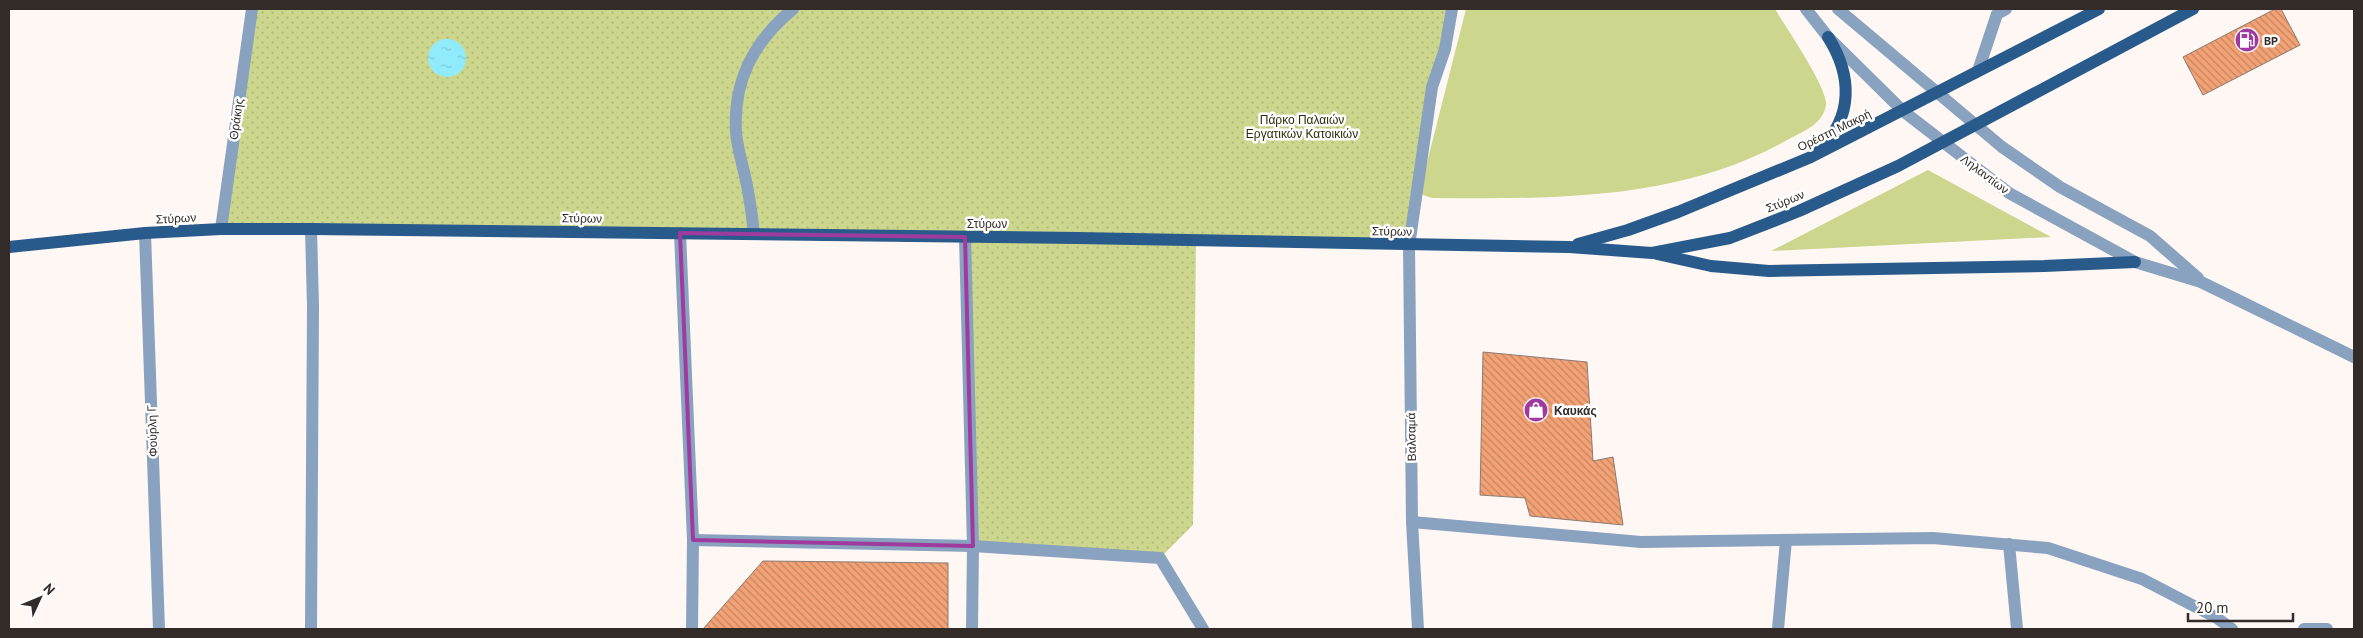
<svg xmlns="http://www.w3.org/2000/svg" width="2363" height="638" viewBox="0 0 2363 638" font-family="'PT Sans',sans-serif">
	<style>
		.grass { fill: #ccd68d }
		.park { fill: url(#park-dots) }
		.water { fill: url(#water-ripples) }
		.building { fill: url(#building-back-hatch); stroke: #8a7b73 }
		.lines { fill: none; stroke-linecap: round; stroke-linejoin: round }
		.minor { stroke: #88a2bf; stroke-width: 12 }
		.major { stroke: #285a8b; stroke-width: 12 }
		.marked { fill: none; stroke: #9f3a9f; stroke-width: 4; stroke-linejoin: round }
		.labels { text-anchor: middle; dominant-baseline: central; stroke-width: 5; stroke-linejoin: round; paint-order: stroke }
		.poi-label { font-size: 12px; font-weight: bold; fill: #322b28; stroke: #fff; text-anchor: start }
		.street-label { font-size: 12px; fill: #322b28; stroke: #fff }
		.park-label { font-size: 12px; fill: #2b2e08; stroke: #fff }
	</style>
	<defs>
		<pattern id="park-dots" width="8" height="8" patternUnits="userSpaceOnUse" patternTransform="scale(1.25)"><rect width="8" height="8" fill="#ccd68d"/><path d="M2 2h.1M6 6h.1" fill="none" stroke="#b0b87a" stroke-width="1.8" stroke-linecap="round"/></pattern>
		<pattern id="water-ripples" width="26" height="14" patternUnits="userSpaceOnUse" patternTransform="scale(1.25)"><rect width="26" height="14" fill="#90ecfc"/><path d="M2 4q2-2 4 0t4 0M15 11q2-2 4 0t4 0" fill="none" stroke="#7dcbd8"/></pattern>
		<pattern id="building-back-hatch" width="6" height="6" patternUnits="userSpaceOnUse" patternTransform="scale(1.25)"><rect width="6" height="6" fill="#f3a275"/><path d="M-1 5l2 2M0 0l6 6M5-1l2 2" fill="none" stroke="#c58460"/></pattern>
	</defs>
	<rect width="100%" height="100%" fill="#fef7f4"/>
	<g class="grass">
		<path d="M1466 9H1775C1785 26 1828 88 1826 105 1823 124 1804 131 1789 139 1681 201 1552 199 1432 198L1423 195 1420 190Z"/>
		<polygon points="1928,170 2051,237 1771,251"/>
	</g>
	<polygon class="park" points="252,9 1452,9 1409,246 1196,241 1193,525 1160,558 973,546 965,237 221,229"/>
	<circle class="water" cx="447" cy="58" r="19"/>
	<g class="building">
		<polygon points="2275,9 2281,9 2300,45 2203,95 2183,57"/>
		<polygon points="1483,352 1587,362 1593,461 1613,457 1623,525 1530,516 1525,498 1480,495"/>
		<polygon points="763,561 948,563 948,629 703,629"/>
	</g>
	<g class="lines">
		<g class="minor">
			<polyline points="1806,9 1828,37 1903,111 2009,193 2135,262 2201,282 2354,357"/>
			<polyline points="1838,9 2002,147 2060,187 2150,236 2198,278"/>
			<polyline points="1978,71 1997,14 2006,9"/>
			<polyline points="221,229 252,9"/>
			<polyline points="311,229 313,306 311,629"/>
			<polyline points="145,233 159,629"/>
			<polyline points="680,233 693,540 692,629"/>
			<path d="M754 234C752 216 750 198 746 181 743 165 737 148 736 132 733 80 754 41 793 9"/>
			<polyline points="965,237 973,546 972,629"/>
			<polyline points="1412,522 1641,542 1933,538 2048,548 2142,579 2217,618 2232,629"/>
			<polyline points="693,540 973,546 1160,558 1203,629"/>
			<polyline points="2009,544 2017,629"/>
			<polyline points="1418,629 1412,522 1409,246 1432,87 1445,49 1452,9"/>
			<polyline points="1778,629 1786,540"/>
			<polyline points="2304,629 2327,629"/>
		</g>
		<g class="major">
			<path d="M1819 150C1854 117 1852 75 1828 37"/>
			<polyline points="1578,244 1628,230 1678,212 1811,157 2099,9"/>
			<polyline points="9,247 145,233 221,229 311,229 1077,238 1569,247 1652,253 1730,238 1799,211 1898,166 2193,9"/>
			<polyline points="1657,254 1711,266 1769,271 2044,266 2135,262"/>
		</g>
	</g>
	<path class="marked" d="M680 233 965 237 973 546 693 540Z"/>
	<defs>
		<symbol id="fuel-disc" viewBox="-11 -11 22 22"><circle r="9.5" fill="#9f3a9f" stroke="#fff"/><path d="M-5.5-6h7V0h2V4h1.3V-2.5L3-4.5l.8-.8L6-3V5H2.5V1h-1V6h-7ZM-4.2-4.7v3.2H.2V-4.7Z" fill="#fff"/></symbol>
		<symbol id="shop-disc" viewBox="-11 -11 22 22"><circle r="9.5" fill="#9f3a9f" stroke="#fff"/><path d="M-5-2.5h2.3a2.7 3.5 0 0 1 5.4 0H5L5.5 6h-11ZM-1.5-2.5h3a1.5 2.3 0 0 0-3 0Z" fill="#fff"/></symbol>
	</defs>
	<g fill-rule="evenodd">
		<use href="#fuel-disc" x="2233" y="26" width="28" height="28"/>
		<use href="#shop-disc" x="1522" y="396" width="28" height="28"/>
	</g>
	<g class="labels">
		<g class="poi-label">
			<text x="2264" y="40">BP</text>
			<text x="1554" y="410">Καυκάς</text>
		</g>
		<g class="street-label">
			<text transform="translate(236 119) rotate(-82)">Θράκης</text>
			<text transform="translate(1834 130) rotate(-26)">Ορέστη Μακρή</text>
			<text transform="translate(1985 174) rotate(37)">Ληλαντίων</text>
			<text transform="translate(1785 201) rotate(-22)">Στύρων</text>
			<text transform="translate(176 218) rotate(-3)">Στύρων</text>
			<text transform="translate(582 218) rotate(1)">Στύρων</text>
			<text x="987" y="223">Στύρων</text>
			<text transform="translate(1392 231) rotate(1)">Στύρων</text>
			<text transform="translate(152 431) rotate(-92)">Φούρλη Γ</text>
			<text transform="translate(1411 437) rotate(-91)">Βαλσαμά</text>
		</g>
		<g class="park-label">
			<text x="1302" y="119">Πάρκο Παλαιών<tspan x="1302" dy="14">Εργατικών Κατοικιών</tspan></text>
		</g>
	</g>
	<rect width="2363" height="638" fill="none" stroke="#322b28" stroke-width="20"/>
	<g transform="translate(40 598) rotate(46)" stroke="#ffffff" stroke-width="4" paint-order="stroke">
	<path d="M0-4L9 19L0 12L-9 19Z" fill="#322b28"/>
	<text y="-8" font-size="14" font-weight="bold" text-anchor="middle" fill="#322b28">N</text>
	</g>
	<path d="M2188 613v8h105v-8" fill="none" stroke="#322b28" stroke-width="2.5"/>
	<text x="2196" y="613" font-size="15" fill="#322b28" stroke="#ffffff" stroke-width="4" paint-order="stroke">20 m</text>
</svg>
